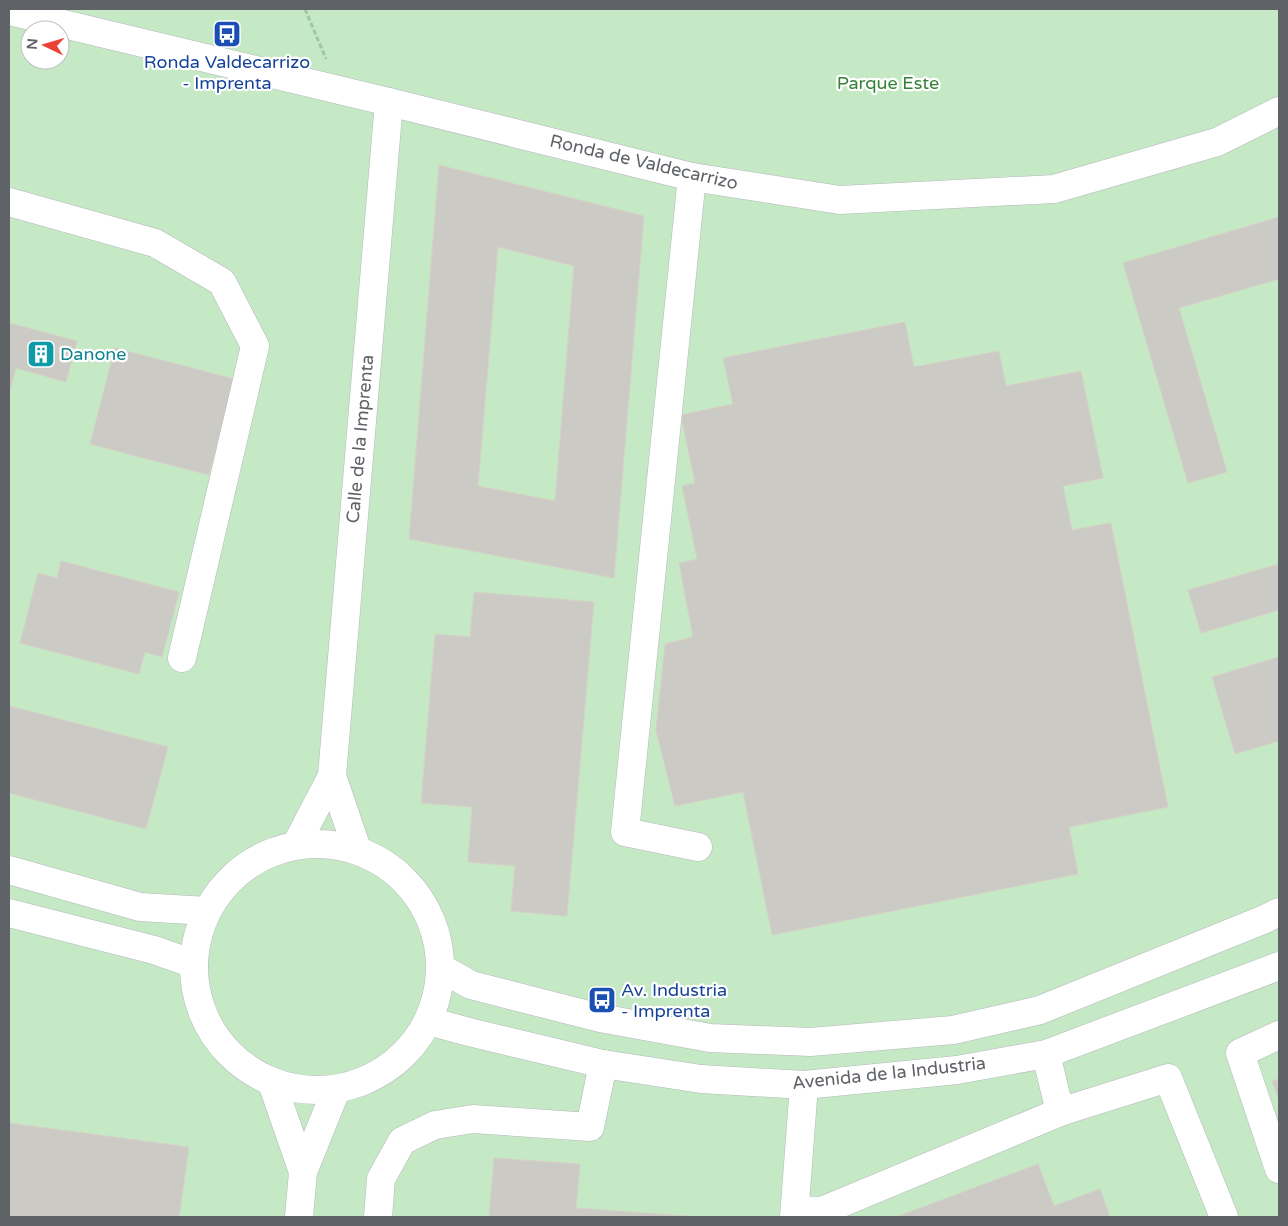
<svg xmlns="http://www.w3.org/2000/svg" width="1288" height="1226" viewBox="0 0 1288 1226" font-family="'Varela Round',sans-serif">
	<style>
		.green { fill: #c5e8c5; fill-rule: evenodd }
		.building { fill: #cccac5; stroke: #d6d1c6; fill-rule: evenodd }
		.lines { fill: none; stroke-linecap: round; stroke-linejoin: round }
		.minor-casing { stroke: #b5b8bc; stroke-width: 29 }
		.path { stroke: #9cc7a9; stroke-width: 3; stroke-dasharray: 5 2.5; stroke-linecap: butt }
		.minor { stroke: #fff; stroke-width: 28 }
		.labels { text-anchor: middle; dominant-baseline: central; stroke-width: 4.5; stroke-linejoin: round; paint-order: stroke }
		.transit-label { font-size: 18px; fill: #164399; stroke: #fff }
		.park-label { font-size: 18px; fill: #348238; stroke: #fff }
		.street-label { font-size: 18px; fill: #5f6368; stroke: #fff }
		.culture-label { font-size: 18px; fill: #0d838f; stroke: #fff; text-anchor: start }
	</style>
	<rect width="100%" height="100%" fill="#f1efe8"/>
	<path class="green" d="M9 9H1279V1217H9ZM30 30H60V60H30Z"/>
	<g class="building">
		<path d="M439 165 644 216 614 578 409 539ZM498 247 574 266 555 501 478 486Z"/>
		<polygon points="1279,217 1279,279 1179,308 1227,472 1188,483 1123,263"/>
		<polygon points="905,322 914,367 999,351 1006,386 1081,371 1103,478 1063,486 1072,530 1111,523 1168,807 1069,827 1078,874 772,935 743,792 675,806 656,730 665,644 693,637 679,563 697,559 682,486 695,483 681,415 733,404 723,358"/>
		<polygon points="9,323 77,341 66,382 16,368 9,394"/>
		<polygon points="115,348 234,379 209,475 90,444"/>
		<polygon points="61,561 179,592 162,657 145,652 139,674 20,643 38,573 57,578"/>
		<polygon points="1279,564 1279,610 1201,633 1188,590"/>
		<polygon points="474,592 594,602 567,916 511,911 515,866 468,862 472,807 421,803 435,634 470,637"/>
		<polygon points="1279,657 1279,741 1235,754 1212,677"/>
		<polygon points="9,706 168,747 146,829 9,793"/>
		<polygon points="1279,1079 1279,1100 1272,1081"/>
		<polygon points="9,1123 189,1147 179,1217 9,1217"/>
		<polygon points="494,1158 580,1164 576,1208 701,1217 489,1217"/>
		<polygon points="1038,1164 1054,1206 1100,1189 1110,1217 896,1217"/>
	</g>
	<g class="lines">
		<defs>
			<g id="minor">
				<polyline points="9,11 389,102 692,177 840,200 1054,189 1217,142 1279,111"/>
				<polyline points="692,177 625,832 698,847"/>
				<polyline points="9,202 155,243 222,282 255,346 182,658"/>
				<polyline points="332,776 357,849"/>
				<circle cx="317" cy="967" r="123"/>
				<polyline points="296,845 332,776 389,102"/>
				<polyline points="9,870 140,907 207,911"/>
				<polyline points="9,913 154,950 194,964"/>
				<polyline points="441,968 471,985 600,1018 710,1038 810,1042 953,1030 1040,1010 1265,919 1279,912"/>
				<polyline points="428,1021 473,1033 603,1064 701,1079 804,1085 957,1070 1046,1054 1279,966"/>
				<polyline points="1279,1035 1240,1053 1279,1169"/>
				<polyline points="1046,1054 1060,1112"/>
				<polyline points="272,1083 303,1172"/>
				<polyline points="795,1210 822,1211 1060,1112 1168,1078 1224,1217"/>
				<polyline points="299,1217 303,1172 336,1090"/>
				<polyline points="378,1217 381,1179 402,1141 435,1125 473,1119 590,1127 603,1064"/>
				<polyline points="794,1217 804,1085"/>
			</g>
		</defs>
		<use href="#minor" class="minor-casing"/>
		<polyline class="path" points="305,9 326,59"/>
		<use href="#minor" class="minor"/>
	</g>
	<defs>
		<symbol id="bus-square" viewBox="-11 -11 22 22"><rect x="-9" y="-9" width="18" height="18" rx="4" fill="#1a4fb4" stroke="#fff"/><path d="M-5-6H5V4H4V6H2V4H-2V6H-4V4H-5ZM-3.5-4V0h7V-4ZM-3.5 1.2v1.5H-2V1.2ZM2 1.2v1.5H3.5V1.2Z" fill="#fff"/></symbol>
		<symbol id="building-square" viewBox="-11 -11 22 22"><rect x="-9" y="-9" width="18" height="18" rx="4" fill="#0f9aa8" stroke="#fff"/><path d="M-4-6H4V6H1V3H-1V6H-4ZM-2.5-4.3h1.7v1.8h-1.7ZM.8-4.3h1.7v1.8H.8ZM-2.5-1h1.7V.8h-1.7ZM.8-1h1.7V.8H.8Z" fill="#fff"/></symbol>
	</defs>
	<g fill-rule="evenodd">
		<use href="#bus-square" x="211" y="18" width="32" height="32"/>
		<use href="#building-square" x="25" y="338" width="32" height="32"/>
		<use href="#bus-square" x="586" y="984" width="32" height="32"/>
	</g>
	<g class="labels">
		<g class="transit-label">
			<text x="227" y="62">Ronda Valdecarrizo<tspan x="227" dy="21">- Imprenta</tspan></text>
			<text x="621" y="990" text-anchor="start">Av. Industria<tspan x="621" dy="21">- Imprenta</tspan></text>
		</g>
		<g class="park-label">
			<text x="888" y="83">Parque Este</text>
		</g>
		<g class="street-label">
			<text transform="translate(644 162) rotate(13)">Ronda de Valdecarrizo</text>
			<text transform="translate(360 439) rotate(-85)">Calle de la Imprenta</text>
			<text transform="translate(889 1073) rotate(-6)">Avenida de la Industria</text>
		</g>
		<g class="culture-label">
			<text x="60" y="354">Danone</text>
		</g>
	</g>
	<rect width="1288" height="1226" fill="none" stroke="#5f6368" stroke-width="20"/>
	<g transform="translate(45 45) rotate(275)"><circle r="24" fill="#ffffff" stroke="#bfc1c3"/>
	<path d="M0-4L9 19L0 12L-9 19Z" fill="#ea4335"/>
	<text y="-8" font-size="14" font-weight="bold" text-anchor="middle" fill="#5f6368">N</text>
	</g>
</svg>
